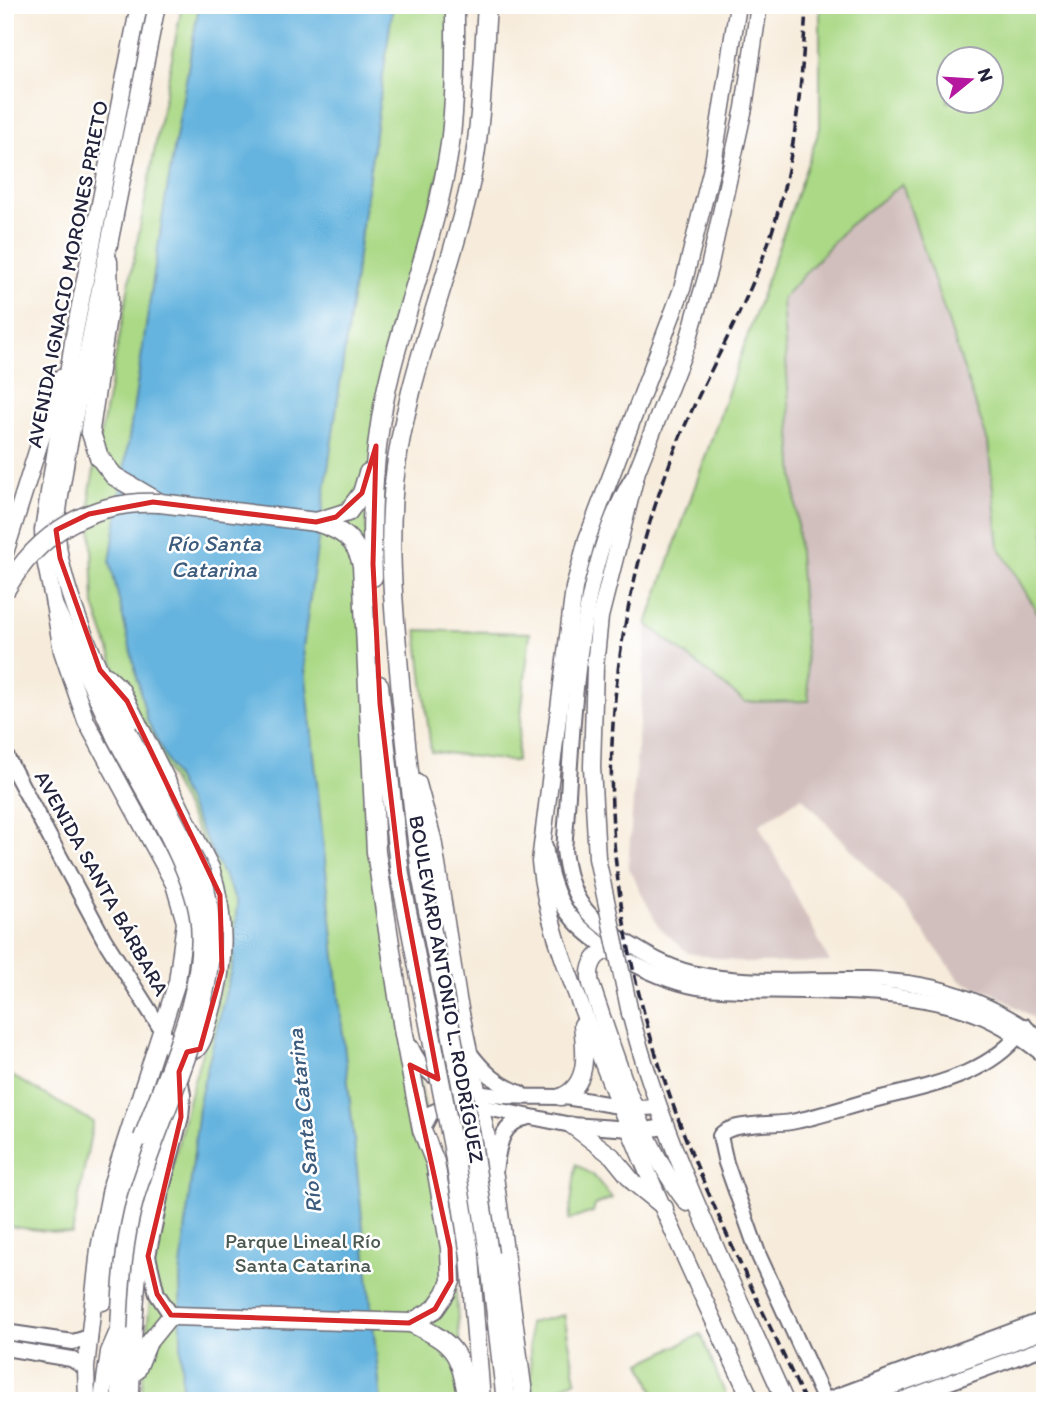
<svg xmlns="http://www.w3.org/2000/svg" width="1050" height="1406" viewBox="0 0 1050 1406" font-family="Itim,sans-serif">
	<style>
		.industrial { fill: #d1bfbd }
		.green { fill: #abd986; stroke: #667e60; stroke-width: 2; fill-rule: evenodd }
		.water { fill: #65b4df; stroke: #446b8d; stroke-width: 2 }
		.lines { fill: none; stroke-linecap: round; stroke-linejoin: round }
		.secondary-casing { stroke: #6d6973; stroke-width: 18 }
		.primary-casing { stroke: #6d6973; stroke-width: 19 }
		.highway-casing { stroke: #6d6973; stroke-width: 21 }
		.secondary { stroke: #fff; stroke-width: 14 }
		.primary { stroke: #fff; stroke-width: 16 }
		.highway { stroke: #fff; stroke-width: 18 }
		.rail { stroke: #22223b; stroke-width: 3.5; stroke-dasharray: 10 5; stroke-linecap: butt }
		.primary-bridge-casing { stroke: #6d6973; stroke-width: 19; stroke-linecap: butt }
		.highway-bridge-casing { stroke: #6d6973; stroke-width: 21; stroke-linecap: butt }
		.primary-bridge { stroke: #fff; stroke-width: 16 }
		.highway-bridge { stroke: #fff; stroke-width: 18 }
		.marked { fill: none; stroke: #d62828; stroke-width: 5; stroke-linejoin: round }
		.labels { text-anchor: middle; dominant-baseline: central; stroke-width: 5; stroke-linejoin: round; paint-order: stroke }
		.street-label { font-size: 21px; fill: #22223b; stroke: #fff }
		.park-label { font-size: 21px; fill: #4b5952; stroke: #fff }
		.water-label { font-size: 23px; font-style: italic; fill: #3d5c7d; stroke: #fff }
	</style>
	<rect width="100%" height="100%" fill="#fff"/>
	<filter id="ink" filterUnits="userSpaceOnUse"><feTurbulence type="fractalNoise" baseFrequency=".0143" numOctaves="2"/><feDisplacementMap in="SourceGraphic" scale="14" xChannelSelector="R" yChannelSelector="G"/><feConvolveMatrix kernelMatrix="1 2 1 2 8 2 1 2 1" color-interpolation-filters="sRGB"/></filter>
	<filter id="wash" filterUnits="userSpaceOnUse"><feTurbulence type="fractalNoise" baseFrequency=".00686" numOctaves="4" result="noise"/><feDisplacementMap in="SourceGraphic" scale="28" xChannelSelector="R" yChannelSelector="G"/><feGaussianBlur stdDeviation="1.57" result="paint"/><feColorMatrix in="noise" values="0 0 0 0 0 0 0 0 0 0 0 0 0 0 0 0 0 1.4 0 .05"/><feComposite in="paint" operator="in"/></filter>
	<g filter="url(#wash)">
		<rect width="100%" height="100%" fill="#f7ecdb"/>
		<polygon class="industrial" points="902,184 988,442 999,547 1045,625 1045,1025 995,994 960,981 904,905 802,797 759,825 830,962 747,963 688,953 658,926 628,866 647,624 745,702 808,701 781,299 848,226"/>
		<g class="green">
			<polygon points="182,5 454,5 450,133 384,379 366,521 377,841 455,1279 460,1348 469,1401 141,1401 155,1239 190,1094 229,959 211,858 116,670 94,605 90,491"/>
			<path d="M820 5H1045V625L999 547 988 442 902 184 848 226 782 299 809 701 745 702 647 624 820 128ZM948 60H990V102H948Z"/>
			<polygon points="417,630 530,633 516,762 431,751"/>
			<polygon points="5,1072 93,1122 72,1234 5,1226"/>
			<polygon points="576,1164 594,1176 612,1198 595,1205 593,1212 569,1220"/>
			<polygon points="564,1315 576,1380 532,1401 529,1323"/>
			<polygon points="701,1334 728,1401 658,1401 641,1363"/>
		</g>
		<polygon class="water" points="199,5 393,5 303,648 381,1401 182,1401 180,1277 200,1098 233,961 237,903 147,720 110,562 165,201"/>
	</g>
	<g filter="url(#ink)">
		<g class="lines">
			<defs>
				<g id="secondary">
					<path d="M633 477C572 576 574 735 564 850 569 894 583 916 621 939 644 953 666 967 692 973 766 990 845 972 920 985 967 993 1007 1014 1045 1041"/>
					<polyline points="5,754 104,939 163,1032 179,1070 183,1095 181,1117 161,1193 148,1256 157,1294 171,1315"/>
					<path d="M545 846C548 867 555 895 568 913 594 948 662 983 705 988 789 995 898 983 976 1014 1002 1024 1023 1039 1045 1056"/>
					<path d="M411 1047C434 1103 510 1096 560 1097 593 1099 623 1111 657 1107"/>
					<path d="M469 1052C484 1072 497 1084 520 1093"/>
					<polyline points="472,1105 571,1125 646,1130 664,1127"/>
					<polyline points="422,1130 431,1113 452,1104"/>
					<path d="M495 1171C499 1145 500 1123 529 1117"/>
					<polyline points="5,1332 73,1342 90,1337"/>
					<polyline points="5,1348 71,1359 86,1368"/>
					<polyline points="824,1401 1045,1319"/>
					<path d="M825 1401 759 1256 726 1163 720 1136C729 1122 774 1125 791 1122 818 1117 843 1108 869 1101 923 1087 992 1077 1025 1026"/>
					<polyline points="854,1401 1045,1331"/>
					<polyline points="898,1401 1045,1347"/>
				</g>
				<g id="primary">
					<path d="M738 5 713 164 682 289 587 539 574 588 540 862C546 922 571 979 592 1035 639 1159 694 1281 752 1401"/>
					<polyline points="5,553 60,378"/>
					<polyline points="54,604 62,651 86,721 174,884 185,922 177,982 112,1183 99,1249 86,1368 87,1401"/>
					<path d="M107 676 121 689 127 701 211 868C227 918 226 964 211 1014 207 1025 205 1040 197 1049L188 1052 179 1049"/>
					<path d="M128 731C104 680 56 584 57 528 57 505 63 482 66 459L157 5"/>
					<polyline points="115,737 54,604 44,555 43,530 74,336 139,5"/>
					<polyline points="597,858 592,767 595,667 600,617 637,471 688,341 709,268 744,108 759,5"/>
					<path d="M617 952C596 946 587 967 591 984 614 1052 642 1147 687 1203"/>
					<path d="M630 1013C666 1151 727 1271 785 1401"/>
					<path d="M560 1097C590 1086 585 1051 582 1025"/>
					<polyline points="571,1125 612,1156 634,1183 665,1208"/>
					<polyline points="103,1302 123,1193 142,1138"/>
					<polyline points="119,1338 120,1401"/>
					<polyline points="137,1371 149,1342 171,1315 175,1316"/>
					<path d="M131 1391C134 1303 139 1215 167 1131"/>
					<polyline points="102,1401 109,1352 119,1329"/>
				</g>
				<g id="highway">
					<polyline points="108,261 109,303 90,430 99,457 114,476 160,503 316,522 348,512 362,493 368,473"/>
					<path d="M373 577C370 508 374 437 391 370 410 295 439 221 450 144 456 97 455 52 455 5"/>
					<polyline points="379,685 400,875"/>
					<polyline points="417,784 432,839 457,999 494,1176 524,1401"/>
					<path d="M421 874C412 802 404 730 398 658 393 600 388 541 394 483 405 378 449 282 471 180 482 122 483 63 487 5"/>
					<polyline points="489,1254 505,1393"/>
					<polyline points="470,1256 481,1401"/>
					<path d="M175 1316 411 1323 435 1309 446 1293 451 1281 450 1248 435 1162 422 1130 403 1029 376 852 362 565C356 538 341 530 316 522"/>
					<path d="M411 1323C456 1344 460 1352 468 1401"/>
				</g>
			</defs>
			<use href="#secondary" class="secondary-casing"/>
			<use href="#primary" class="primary-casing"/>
			<use href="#highway" class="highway-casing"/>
			<use href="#secondary" class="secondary"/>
			<use href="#primary" class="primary"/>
			<use href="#highway" class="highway"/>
			<path class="rail" d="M805 1401C774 1334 741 1268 712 1201 599 949 574 713 674 452 699 388 735 329 760 265 793 183 802 92 806 5"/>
			<defs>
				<g id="primary-bridge">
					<path d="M115 737C140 786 190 863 198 916 209 985 165 1074 142 1138"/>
					<polyline points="597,858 630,1013"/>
					<path d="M119 1329C121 1286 124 1238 136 1197 167 1093 237 982 202 873L128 731"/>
				</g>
				<g id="highway-bridge">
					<path d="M5 591C37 533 93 499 160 503"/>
					<polyline points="421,874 472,1142 489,1254"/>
					<polyline points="400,875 453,1147 470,1256"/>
				</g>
			</defs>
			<use href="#primary-bridge" class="primary-bridge-casing"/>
			<use href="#highway-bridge" class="highway-bridge-casing"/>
			<use href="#primary-bridge" class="primary-bridge"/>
			<use href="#highway-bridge" class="highway-bridge"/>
		</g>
	</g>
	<path class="marked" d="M376 446 373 564 380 704 400 875 438 1079 410 1065 450 1248 451 1281 435 1309 409 1323 171 1315 157 1294 148 1256 181 1117 179 1072 187 1052 200 1049 222 970 220 895 127 701 100 670 60 558 56 530 89 514 153 502 316 522 336 517 362 493Z"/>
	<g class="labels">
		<g class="street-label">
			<text transform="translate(67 274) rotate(-79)">AVENIDA IGNACIO MORONES PRIETO</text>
			<text transform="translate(102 883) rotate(61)">AVENIDA SANTA BÁRBARA</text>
			<text transform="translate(447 989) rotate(80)">BOULEVARD ANTONIO L. RODRÍGUEZ</text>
		</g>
		<g class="park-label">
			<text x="303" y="1240">Parque Lineal Río<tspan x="303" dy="24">Santa Catarina</tspan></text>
		</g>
		<g class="water-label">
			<text x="214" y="543">Río Santa<tspan x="214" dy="26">Catarina</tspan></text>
			<text transform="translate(304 1121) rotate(-96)">Río Santa Catarina</text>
		</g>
	</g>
	<rect width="1050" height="1406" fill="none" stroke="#fff" stroke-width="28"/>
	<g transform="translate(970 80) rotate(72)"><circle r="33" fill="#ffffff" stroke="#a7a7b1" stroke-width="2"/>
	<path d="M0-5L12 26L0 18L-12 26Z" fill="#b5179e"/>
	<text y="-10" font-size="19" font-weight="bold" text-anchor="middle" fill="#22223b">N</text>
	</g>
</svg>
